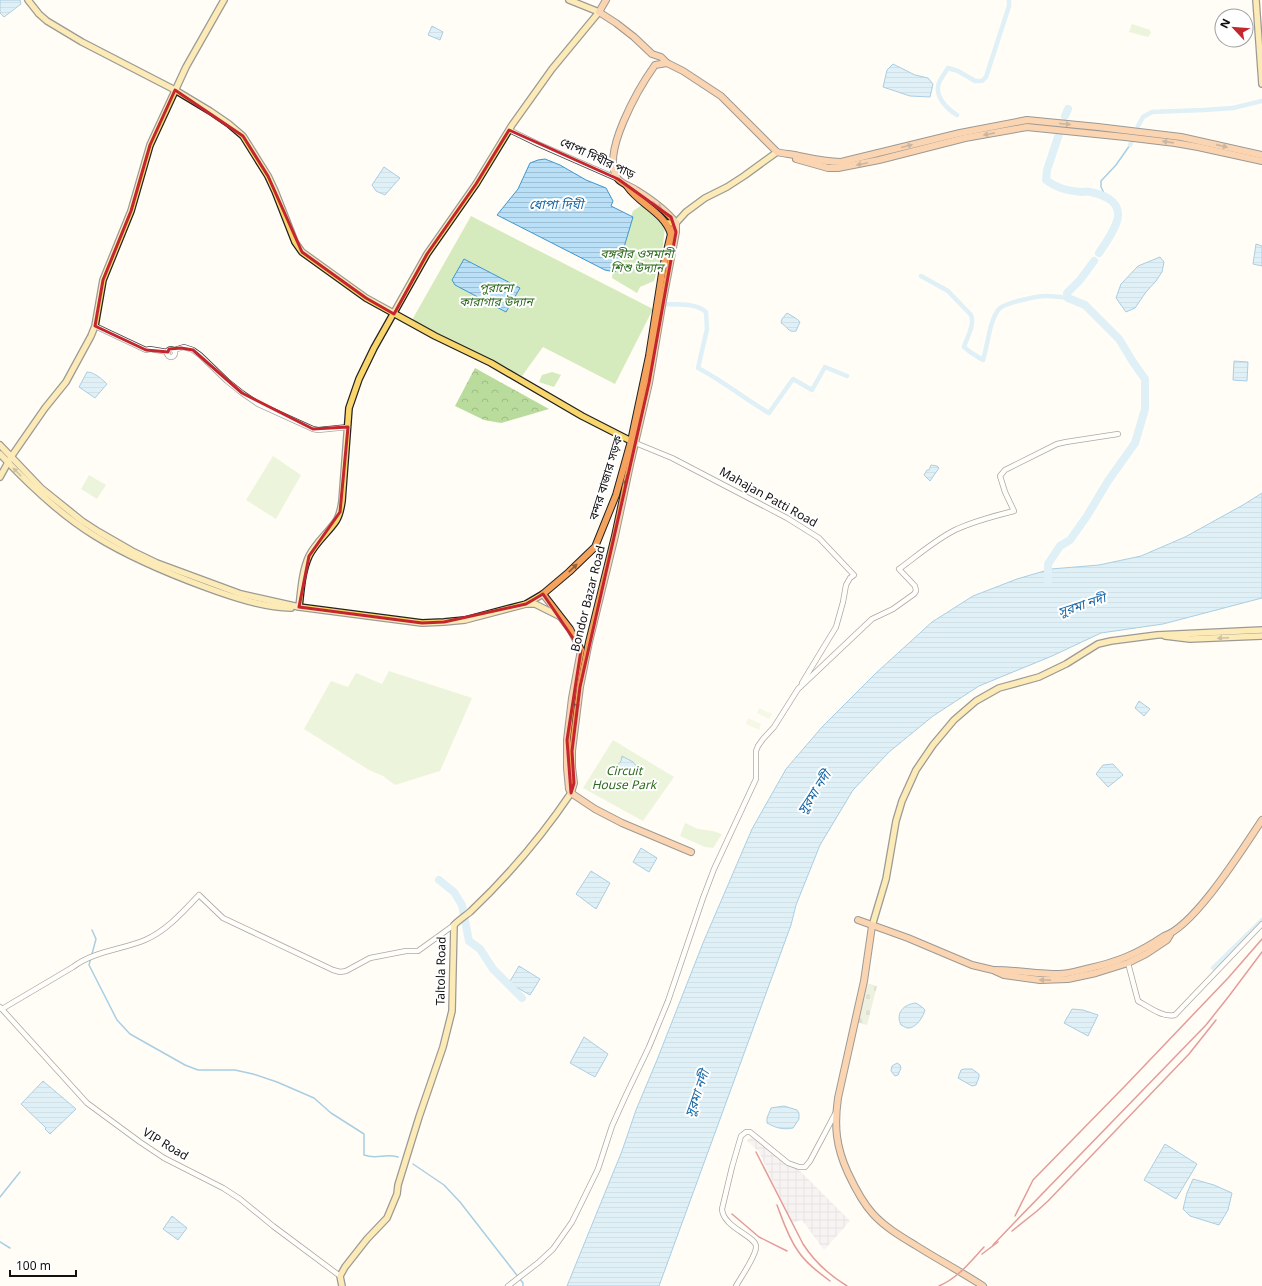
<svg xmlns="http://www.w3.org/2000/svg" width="1262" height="1286" viewBox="0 0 1262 1286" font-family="Georgia,'Noto Sans Bengali',serif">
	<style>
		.industrial { fill: url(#industrial-grid) }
		.grass { fill: #d5ebbd }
		.forest { fill: url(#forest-crowns) }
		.cemetery { fill: url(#cemetery-stones) }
		.pitch { fill: #e6f2cf }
		.water { fill: url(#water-rules); stroke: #3f96cf }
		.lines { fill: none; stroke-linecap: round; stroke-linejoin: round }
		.stream { stroke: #3f96cf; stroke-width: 1.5 }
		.canal { stroke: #b9e0f7; stroke-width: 4.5 }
		.river { stroke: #b9e0f7; stroke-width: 8 }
		.minor-casing { stroke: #444; stroke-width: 6 }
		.major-casing { stroke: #222; stroke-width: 8 }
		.highway-casing { stroke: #222; stroke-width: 8 }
		.minor { stroke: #fff; stroke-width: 4.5 }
		.major { stroke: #f9d66b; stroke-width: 5.5 }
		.highway { stroke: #f5a25d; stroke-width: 6 }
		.rail { stroke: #c4262e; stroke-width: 1.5 }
		.oneway { fill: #8e613b }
		.oneway2 { fill: #917d42 }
		.marked { fill: none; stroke: #c4262e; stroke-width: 3; stroke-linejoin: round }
		.labels { text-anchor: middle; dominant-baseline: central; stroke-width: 4; stroke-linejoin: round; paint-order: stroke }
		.street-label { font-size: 12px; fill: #111; stroke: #fff }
		.park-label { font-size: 12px; font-style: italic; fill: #2f6b1f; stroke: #fff }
		.water-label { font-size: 13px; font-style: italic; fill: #1768a6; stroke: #fff }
	</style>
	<defs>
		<pattern id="industrial-grid" width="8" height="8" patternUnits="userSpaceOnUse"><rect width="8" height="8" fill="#eee6ef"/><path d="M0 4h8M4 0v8" fill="none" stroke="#cbc4cc"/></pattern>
		<pattern id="forest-crowns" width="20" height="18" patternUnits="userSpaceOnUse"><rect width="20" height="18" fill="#b9dc9c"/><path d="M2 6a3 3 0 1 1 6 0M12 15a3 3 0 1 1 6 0" fill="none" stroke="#9ebc85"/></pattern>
		<pattern id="cemetery-stones" width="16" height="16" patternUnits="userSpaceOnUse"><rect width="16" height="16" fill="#d9e3c4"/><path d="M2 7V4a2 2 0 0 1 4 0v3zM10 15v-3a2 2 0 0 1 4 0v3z" fill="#b9c2a7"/></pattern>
		<pattern id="water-rules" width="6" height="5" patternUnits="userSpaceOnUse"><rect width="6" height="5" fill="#b9e0f7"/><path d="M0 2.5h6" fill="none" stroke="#9ebfd3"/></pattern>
	</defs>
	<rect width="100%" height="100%" fill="#fffdf5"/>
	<polygon class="industrial" points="751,1137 785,1164 799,1170 850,1221 824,1250 802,1220 792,1223 759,1152 747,1141"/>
	<g class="grass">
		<polygon points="1132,24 1150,30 1151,33 1148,37 1129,32"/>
		<polygon points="642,205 665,227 662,253 654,281 640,287 637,293 612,278 614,260 633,211"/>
		<polygon points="471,216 653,309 615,384 543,347 522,376 412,320"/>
		<polygon points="552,372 561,375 554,387 539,382 542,375"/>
		<polygon points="273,456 301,475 276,519 246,500"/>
		<polygon points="89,475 106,485 97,499 81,489"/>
		<polygon points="389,671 472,698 440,771 395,785 383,776 369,770 304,729 331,681 348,687 356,673 382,684"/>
		<polygon points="613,740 674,777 643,821 583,788"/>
		<polygon points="685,823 698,829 713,831 722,834 713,848 705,847 680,836"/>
	</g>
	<polygon class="forest" points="475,368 549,409 501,423 484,420 455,406"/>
	<polygon class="cemetery" points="866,983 877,986 867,1025 856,1022"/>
	<g class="pitch">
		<polygon points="759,708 772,714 769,719 757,713"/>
		<polygon points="748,718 761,724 759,730 746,724"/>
	</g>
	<g class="water">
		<polygon points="0,0 20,0 21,4 4,17 0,13"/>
		<polygon points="432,26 443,32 440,40 428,35"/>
		<polygon points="893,64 915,75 928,78 933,84 930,97 910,96 883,87 887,70"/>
		<polygon points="545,159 560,165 586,180 606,188 613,201 611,206 633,217 622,254 615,272 605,270 497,215 518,189 530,163 538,160"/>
		<polygon points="384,167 400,178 385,195 376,191 372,185"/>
		<polygon points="1256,244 1262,246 1262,266 1253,264"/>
		<polygon points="1160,257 1164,262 1162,272 1156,281 1146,292 1135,308 1126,312 1116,298 1121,284 1138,266"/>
		<polygon points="464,259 520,288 506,312 455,285 452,280"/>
		<path d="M787 313 797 319 800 322 796 331C788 333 787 326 781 323L782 319Z"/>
		<polygon points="1234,361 1248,362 1247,381 1233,380"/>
		<path d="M87 372C94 372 102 379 107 384L95 398 79 387Z"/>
		<polygon points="931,465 937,466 939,468 930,481 924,475 927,470 929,470"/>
		<polygon points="1262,493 1262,598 1163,624 1101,633 1052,656 979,686 933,716 889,752 853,790 820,845 796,905 791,925 659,1286 567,1286 622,1151 636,1110 657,1060 703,943 752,829 786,769 822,727 876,673 932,622 973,596 1017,579 1051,569 1099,565 1141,556 1185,537 1243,505"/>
		<polygon points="1139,701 1150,709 1144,716 1135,708"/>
		<polygon points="622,756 633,762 638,768 636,772 627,773 617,766 621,761"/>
		<polygon points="1113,764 1123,775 1108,787 1096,774 1103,765"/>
		<polygon points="641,848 657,858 649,872 633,862"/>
		<polygon points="591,871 610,883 596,909 576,894"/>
		<polygon points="519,966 540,979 530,995 509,983"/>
		<path d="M916 1003 922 1007 925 1010C923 1017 916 1029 907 1028 905 1027 903 1026 901 1025 895 1013 904 1004 916 1003Z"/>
		<polygon points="1072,1009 1083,1010 1098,1015 1088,1036 1064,1023"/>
		<polygon points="584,1037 608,1054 595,1077 570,1063"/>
		<polygon points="897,1063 900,1065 901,1068 898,1075 895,1076 891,1071 892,1066"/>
		<polygon points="964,1069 972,1069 979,1074 979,1077 976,1085 972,1086 958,1078 961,1070"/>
		<polygon points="43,1081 76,1109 50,1134 45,1129 46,1128 21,1104"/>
		<path d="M784 1106 797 1110 799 1113V1119L793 1128C783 1130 776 1128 767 1123V1118L771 1108Z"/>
		<polygon points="1165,1144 1197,1164 1176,1199 1144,1180"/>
		<polygon points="1193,1179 1214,1185 1232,1193 1228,1210 1219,1225 1190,1216 1183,1209 1187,1193"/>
		<polygon points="172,1216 187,1228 178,1240 163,1229"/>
	</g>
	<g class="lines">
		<g class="stream">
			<polyline points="1106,197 1101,187 1101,181 1116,165 1130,145"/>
			<path d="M92 930 96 939 89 965 117 1020 130 1034 185 1065 198 1070H235L253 1074 277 1082 314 1098 331 1113 364 1134V1155C377 1160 385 1153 398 1157"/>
			<polyline points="413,1164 444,1185 460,1202 523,1283 523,1286"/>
			<polyline points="0,1197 20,1172"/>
			<polyline points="0,1242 10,1248"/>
		</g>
		<g class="canal">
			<path d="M957 115C947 109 934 96 939 83 941 78 945 73 948 68L958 71 975 81H982L986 77 1009 6V0"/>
			<polyline points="1138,126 1143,117 1152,112 1204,110 1233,108 1262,101"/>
			<polyline points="1130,145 1131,143"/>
			<path d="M921 276 948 291 971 315C975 325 967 337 964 347L970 352 983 360C988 345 989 321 999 309 1004 303 1037 296 1046 296 1053 296 1061 297 1068 298"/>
			<path d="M667 304C679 305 696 303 706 312L707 329 698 368C723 381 745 399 769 413L793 379 812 390 825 367 847 376"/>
			<polyline points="1213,968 1262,920"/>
		</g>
		<g class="river">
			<polyline points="1065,116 1068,109"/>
			<path d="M1059 134 1047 170 1046 180C1056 188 1068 191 1081 192 1084 192 1087 191 1090 192 1101 194 1119 200 1118 215 1118 226 1105 244 1099 253"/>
			<polyline points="1048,581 1048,564 1060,546 1070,540 1087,516 1108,481 1135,443 1145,409 1145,379 1133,362 1119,339 1085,305 1068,298 1067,293 1080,280 1094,261"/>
			<polyline points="439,880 454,892 462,905 469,941 480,949 493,969 522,998"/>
		</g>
		<defs>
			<g id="minor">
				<polyline points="509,130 538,144 618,179"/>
				<polyline points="95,326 146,350 150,349 168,352"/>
				<circle cx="171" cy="353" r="4"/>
				<polyline points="174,350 184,347 193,350 200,355 227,381 242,393 258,404 313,429 318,430 348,427"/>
				<polyline points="633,442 672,458 787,518 819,538 854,575 850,578 846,585 843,602 836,627 802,683"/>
				<path d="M1128 963 1138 1001C1149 1007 1163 1018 1175 1015L1262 924"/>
				<polyline points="0,1007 87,1103 140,1142 164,1158 223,1188 240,1199 273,1226 340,1276"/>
				<path d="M2 1009 73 967C94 951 121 950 145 940 166 931 183 912 199 895L223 918 333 970 340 972 346 971 370 958 406 951H418L454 925"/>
				<path d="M508 1286 539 1262 553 1249 572 1222 598 1169 612 1126 626 1095 649 1047 668 1001 703 898 714 869 756 779V751L758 746 763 739 774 727 798 689 872 619 893 609 914 594 916 591 915 586 899 569C917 556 935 540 955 530 974 521 994 516 1014 511L1005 492 1000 476 1005 470 1057 444 1066 442 1118 434"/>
				<path d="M736 1286C741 1277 756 1256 756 1247 757 1236 723 1228 722 1209L732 1167 741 1136 746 1132H750L788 1163 799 1167H805L810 1161 835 1114"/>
			</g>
			<g id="major">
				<polyline points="28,0 39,14 47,21 82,42 175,90 210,111 229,124 243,136 268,176 275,191 295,242 302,252 366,298 435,336 491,363 582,416 631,441"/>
				<polyline points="1256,0 1262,84"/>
				<polyline points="666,223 676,223 686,212 705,198 727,187 744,176 777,152"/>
				<polyline points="0,445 41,488 82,521 99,532 132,551 157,563 241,594 299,607 422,623 444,622 465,620 526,604 543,594"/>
				<path d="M0 454C28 484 59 514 95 536 129 557 167 573 205 587 232 597 262 607 291 608"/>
				<polyline points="0,477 11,457 45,408 66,382 91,336 95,326 103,280 131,211 150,145 186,67 224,0"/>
				<polyline points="527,604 535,604 559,616"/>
				<path d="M299 607C301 590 302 571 309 556 316 542 328 533 336 521 340 515 341 508 342 501L349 408 359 379 374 348 427 254 476 184 512 125 552 69 599 12 569 0"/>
				<polyline points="1165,636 1190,639 1262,636"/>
				<polyline points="872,926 886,879 896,821 902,801 916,770 933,745 954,720 976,701 999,688 1039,677 1066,664 1098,644 1111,641 1157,635 1262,630"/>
				<path d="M342 1286 340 1276 345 1267 367 1239 387 1218 397 1194 398 1185 419 1117 443 1047 452 1011 454 925C459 920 465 916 470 912 508 876 542 836 571 793"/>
			</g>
			<g id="highway">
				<path d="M606 0 599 12 616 23 634 37 652 54 661 57 667 63 683 71 721 96 777 152C784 154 792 154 799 156 813 159 826 162 841 162L960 133 1027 120 1098 127 1181 137 1262 155"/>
				<path d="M667 63 655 65C640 86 599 155 618 179 622 184 630 186 636 190 649 198 666 210 676 223"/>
				<polyline points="796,159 828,168 838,168 879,160 965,138 1027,127 1125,137 1175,143 1198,147 1262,161"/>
				<path d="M627 186C639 204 664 212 671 234"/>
				<polyline points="676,223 671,234 663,267 649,356 631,441 616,495 595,547 569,572 543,594 570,629 581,650 572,698 567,740 567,768 569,789 571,793 595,809 622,823 691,852"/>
				<polyline points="571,793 574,783 572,767 572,751 580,687 589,642 615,536 630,465 649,383 663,300 676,232 676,223"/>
				<polyline points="858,920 908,938 972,965 993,970 1004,975 1040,980 1068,979 1096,973 1128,963 1146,954 1167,940 1170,935"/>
				<path d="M872 926 864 981 838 1098C834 1126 836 1147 848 1173 855 1188 862 1202 873 1214 885 1227 900 1236 915 1245 937 1259 960 1271 983 1286"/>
				<path d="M995 970C1016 970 1037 974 1059 974 1068 974 1077 971 1086 969 1118 962 1137 954 1164 936 1195 926 1243 848 1262 820"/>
			</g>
		</defs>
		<use href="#minor" class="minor-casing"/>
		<use href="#major" class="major-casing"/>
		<use href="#highway" class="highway-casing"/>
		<use href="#minor" class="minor"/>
		<use href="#major" class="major"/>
		<use href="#highway" class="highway"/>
		<g class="rail">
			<path d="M756 1152 803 1244C814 1261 829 1275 847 1286"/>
			<path d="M777 1205C783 1221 788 1237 798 1251 806 1263 818 1272 830 1281"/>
			<polyline points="732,1214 759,1237 787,1251"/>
			<polyline points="1015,1216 1033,1180 1125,1086 1229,977 1262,939"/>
			<polyline points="1012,1231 1037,1211 1048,1201 1189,1054 1216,1020"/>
			<polyline points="993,1245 1013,1224 1206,1025 1229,996 1262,952"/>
			<polyline points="982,1254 998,1242"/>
			<path d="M939 1286C958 1278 970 1262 984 1247"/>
		</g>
	</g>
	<defs><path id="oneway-solid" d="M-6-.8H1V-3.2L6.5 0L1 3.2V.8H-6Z"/></defs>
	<g class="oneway">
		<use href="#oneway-solid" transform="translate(1065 124) rotate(5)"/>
		<use href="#oneway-solid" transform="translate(989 134) rotate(169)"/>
		<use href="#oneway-solid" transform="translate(1168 142) rotate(-172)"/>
		<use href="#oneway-solid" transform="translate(907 146) rotate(-14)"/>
		<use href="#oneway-solid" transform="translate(1222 146) rotate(13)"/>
		<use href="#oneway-solid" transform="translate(862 164) rotate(168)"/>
		<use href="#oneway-solid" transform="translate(657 205) rotate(36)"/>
		<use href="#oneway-solid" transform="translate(626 480) rotate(102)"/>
		<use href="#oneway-solid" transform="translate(573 568) rotate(-44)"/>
		<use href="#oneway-solid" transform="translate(578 703) rotate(98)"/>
		<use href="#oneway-solid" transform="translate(1045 980) rotate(-179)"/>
	</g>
	<g class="oneway2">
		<use href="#oneway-solid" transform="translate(17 472) rotate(-135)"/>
		<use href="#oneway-solid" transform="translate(1223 638) rotate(178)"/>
	</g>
	<path d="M0 0H1262V1286H0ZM175 90 243 136 268 176 302 252 366 298 394 314 427 254 476 184 509 130 618 179 671 217 676 232 649 383 580 687 572 751 574 783 571 793 567 740 581 650 543 594 526 604 444 622 422 623 299 607 309 556 340 512 348 427 313 429 242 393 193 350 181 348 169 349 168 352 146 350 95 326 103 280 131 211 150 145Z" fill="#fffdf5" fill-opacity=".55" fill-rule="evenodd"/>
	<path class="marked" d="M175 90 243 136 268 176 302 252 366 298 394 314 427 254 476 184 509 130 618 179 671 217 676 232 649 383 580 687 572 751 574 783 571 793 567 740 581 650 543 594 526 604 444 622 422 623 299 607 309 556 340 512 348 427 313 429 242 393 193 350 181 348 169 349 168 352 146 350 95 326 103 280 131 211 150 145Z"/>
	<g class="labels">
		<g class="street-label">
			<text transform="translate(597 159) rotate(25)">ধোপা দিঘীর পাড়</text>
			<text transform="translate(607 478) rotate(-73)">বন্দর বাজার সড়ক</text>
			<text transform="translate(768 498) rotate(29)">Mahajan Patti Road</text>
			<text transform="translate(589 599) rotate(-76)">Bondor Bazar Road</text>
			<text transform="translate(442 971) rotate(-89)">Taltola Road</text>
			<text transform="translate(165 1145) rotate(31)">VIP Road</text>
		</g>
		<g class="park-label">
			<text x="637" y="255">বঙ্গবীর ওসমানী<tspan x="637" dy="14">শিশু উদ্যান</tspan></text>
			<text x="496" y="289">পুরানো<tspan x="496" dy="14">কারাগার উদ্যান</tspan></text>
			<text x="624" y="772">Circuit<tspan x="624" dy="14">House Park</tspan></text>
		</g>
		<g class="water-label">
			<text x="556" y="205">ধোপা দিঘী</text>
			<text transform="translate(1082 606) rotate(-18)">সুরমা নদী</text>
			<text transform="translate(815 793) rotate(-57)">সুরমা নদী</text>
			<text transform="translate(698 1094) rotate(-71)">সুরমা নদী</text>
		</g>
	</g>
	<g transform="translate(1234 28) rotate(296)"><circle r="19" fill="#ffffff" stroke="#a0a0a0"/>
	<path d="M0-3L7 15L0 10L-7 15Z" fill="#c4262e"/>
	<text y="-6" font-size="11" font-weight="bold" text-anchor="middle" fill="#111111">N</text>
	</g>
	<path d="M10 1270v6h66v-6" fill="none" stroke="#111111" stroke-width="2"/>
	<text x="16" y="1270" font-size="12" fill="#111111" stroke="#ffffff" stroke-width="3" paint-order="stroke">100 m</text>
</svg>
